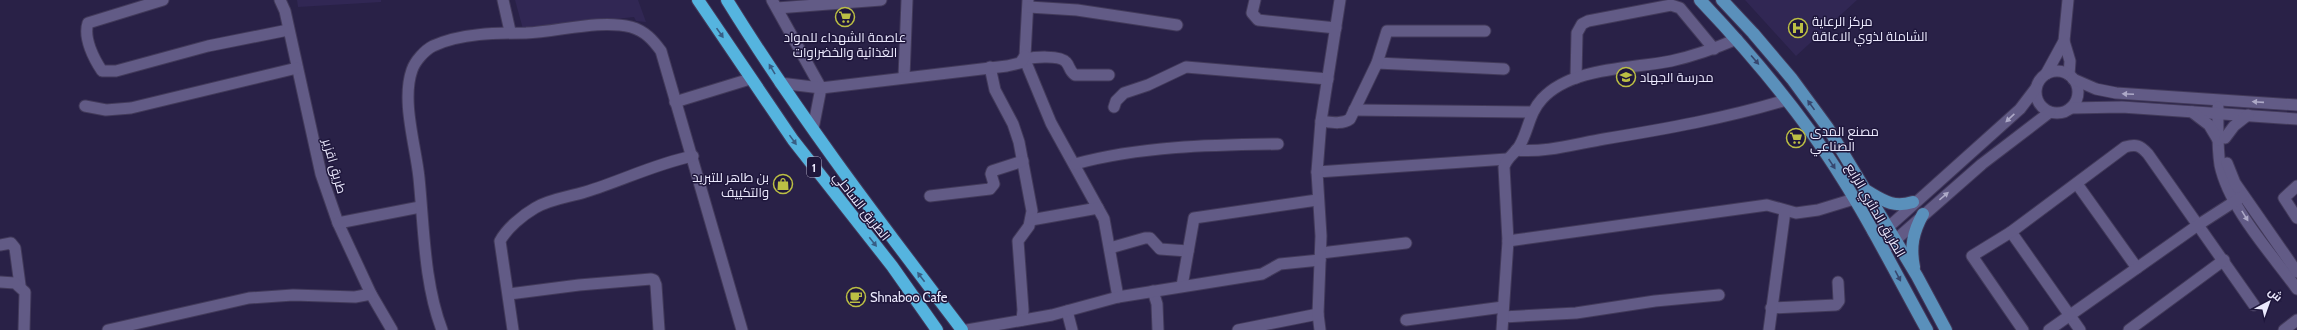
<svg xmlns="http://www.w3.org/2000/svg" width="2297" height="330" viewBox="0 0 2297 330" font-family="Cabin,Cairo,sans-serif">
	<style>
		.built { fill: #312754 }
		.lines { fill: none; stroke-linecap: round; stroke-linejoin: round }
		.minor-casing { stroke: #423a5a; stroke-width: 13 }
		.major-casing { stroke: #423a5a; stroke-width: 14 }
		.highway-casing { stroke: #423a5a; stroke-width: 14 }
		.minor { stroke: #625b86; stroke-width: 11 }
		.major { stroke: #5a90bb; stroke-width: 12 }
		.highway { stroke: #55b4df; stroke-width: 12 }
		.oneway { fill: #375e85 }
		.oneway2 { fill: #37476f }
		.oneway3 { fill: #ada9c7 }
		.labels { text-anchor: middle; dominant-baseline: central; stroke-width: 3; stroke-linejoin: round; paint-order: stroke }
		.shield { fill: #1f173c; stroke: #aeaac3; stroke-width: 1 }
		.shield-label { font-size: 12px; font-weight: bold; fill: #ebe9fd }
		.poi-label { font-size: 13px; fill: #ebe9fd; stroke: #1f173c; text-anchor: start }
		.street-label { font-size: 13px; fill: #ebe9fd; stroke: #1f173c }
	</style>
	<rect width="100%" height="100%" fill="#292147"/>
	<g class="built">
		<polygon points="297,0 381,0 381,2 298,7"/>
		<polygon points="515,0 638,0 646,22 636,21 634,17 523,29"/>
		<polygon points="1745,0 1857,0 1796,56"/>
	</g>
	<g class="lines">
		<defs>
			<g id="minor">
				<path d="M163 0 88 23C83 38 94 59 102 71H116L208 46 288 30"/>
				<polyline points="280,0 285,11 321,174 338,223 371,294 392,330"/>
				<polyline points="503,0 510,31"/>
				<polyline points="772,0 821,88 813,129"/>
				<polyline points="1028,0 1025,56 1027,65 1051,123 1104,219 1118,297"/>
				<polyline points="1255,0 1252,13 1258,20 1336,28"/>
				<polyline points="1029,7 1077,10 1177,25"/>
				<polyline points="777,8 881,0"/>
				<polyline points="2064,41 2070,61 2069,75"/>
				<path d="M1026 59C1034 57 1060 55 1066 62 1070 66 1069 71 1075 75H1109"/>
				<polyline points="1377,63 1504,69"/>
				<polyline points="990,67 995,90 1013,124 1019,142 1032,211 1029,226 1018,241 1023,310 1022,320"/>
				<circle cx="2057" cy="92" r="21"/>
				<polyline points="2046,74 2064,41 2068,0"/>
				<polyline points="904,77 907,0"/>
				<polyline points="1576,78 1577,33 1582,24 1588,21 1671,5 1680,8 1714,49"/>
				<polyline points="2073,79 2096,89 2116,93 2297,105"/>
				<polyline points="780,83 821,88 1007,66 1020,63 1025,56"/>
				<polyline points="675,102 750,79"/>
				<polyline points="85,106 106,110 131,108 297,68"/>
				<polyline points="1114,107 1116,101 1124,93 1148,85 1186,67 1328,79"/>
				<path d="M2218 107C2218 126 2217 146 2220 165 2229 208 2272 254 2297 289"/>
				<polyline points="2071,108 2122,107 2297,119"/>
				<polyline points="1354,110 1532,112"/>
				<polyline points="2192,112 2209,125 2218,140"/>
				<path d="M1321 121C1330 122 1342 125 1350 119L1377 63 1387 31H1485"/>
				<polyline points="2225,138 2234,126 2248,115"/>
				<path d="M1516 150C1545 153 1575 144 1604 139 1665 129 1727 118 1786 100"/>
				<polyline points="2227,163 2235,183 2297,272"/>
				<path d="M1075 164C1141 146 1210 145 1278 144"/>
				<polyline points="1317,172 1507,159"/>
				<polyline points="2077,184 2137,268"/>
				<polyline points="2297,186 2284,198 2297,218"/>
				<polyline points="930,196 990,189 994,184 991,174 992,171 1023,161"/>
				<polyline points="1031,220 1098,208"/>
				<polyline points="338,223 420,207"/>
				<polyline points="1873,232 1893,223 2020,109 2036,88"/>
				<polyline points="2011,232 2080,330"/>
				<polyline points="1508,241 1767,205 1796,213 1818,210 1854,199"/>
				<polyline points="0,245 11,243 15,248 20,285"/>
				<polyline points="1110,248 1145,238 1150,238 1160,249 1188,251"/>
				<polyline points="1884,250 1982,164 2050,112"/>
				<polyline points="1321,253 1406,243"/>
				<polyline points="0,282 15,283 25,292 24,330"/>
				<polyline points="1182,286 1194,218 1317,200"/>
				<polyline points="1153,291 1157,304 1158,330"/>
				<polyline points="509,294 579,285 651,279 654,280 656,285 659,330"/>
				<polyline points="1771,308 1836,305 1839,301 1838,282"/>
				<polyline points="1067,311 1072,330"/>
				<polyline points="1503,317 1576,313 1655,301 1719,295"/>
				<polyline points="1406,320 1503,307"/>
				<polyline points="108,330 249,298 293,295 355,297 371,294"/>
				<path d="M442 330C424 283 424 228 419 178 416 147 401 101 412 70 415 61 425 50 433 46 461 33 496 33 526 33 558 32 599 19 631 27 645 31 653 40 661 51L742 330"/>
				<path d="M513 330 500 241C507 228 523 215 535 208 550 199 569 197 585 192 622 181 654 164 693 156"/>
				<polyline points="967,330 1052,315 1118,297 1262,274 1280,264 1320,260"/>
				<polyline points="1238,330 1318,314"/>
				<polyline points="1320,330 1318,314 1321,236 1317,172 1321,121 1340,0"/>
				<path d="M1502 330 1508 241 1504 167C1507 157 1515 154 1520 145 1529 129 1529 113 1542 99 1571 67 1631 69 1671 61 1694 56 1716 48 1737 39"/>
				<polyline points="1769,330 1785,211"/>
				<path d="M2023 330 1972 256 2011 232 2125 147C2136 144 2140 145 2148 154L2254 305"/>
				<polyline points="2049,330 2198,225 2243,196"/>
				<polyline points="2129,330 2224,260"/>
				<polyline points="2284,330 2297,320"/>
			</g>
			<g id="major">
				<path d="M1700 0C1740 42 1777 85 1811 132 1856 194 1890 263 1927 330"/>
				<polyline points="1722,0 1753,33 1792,79 1828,128 1917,276 1946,330"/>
				<path d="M1867 191C1884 201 1893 208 1913 202"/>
				<path d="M1914 267C1910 247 1913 232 1923 214"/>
			</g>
			<g id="highway">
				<polyline points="698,0 793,140 892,266 937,330"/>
				<path d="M727 0C798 115 880 222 962 330"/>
			</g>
		</defs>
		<use href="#minor" class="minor-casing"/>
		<use href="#major" class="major-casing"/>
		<use href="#highway" class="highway-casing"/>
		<use href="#minor" class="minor"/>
		<use href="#major" class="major"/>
		<use href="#highway" class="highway"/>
	</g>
	<defs><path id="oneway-solid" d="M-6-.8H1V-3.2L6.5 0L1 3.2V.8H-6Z"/></defs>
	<g class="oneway">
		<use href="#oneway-solid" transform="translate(720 33) rotate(55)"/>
		<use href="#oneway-solid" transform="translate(772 69) rotate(-121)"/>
		<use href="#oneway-solid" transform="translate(793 140) rotate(54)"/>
		<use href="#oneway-solid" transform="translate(873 242) rotate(52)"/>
		<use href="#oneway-solid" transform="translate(921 277) rotate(-127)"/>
	</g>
	<g class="oneway2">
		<use href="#oneway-solid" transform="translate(1755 60) rotate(49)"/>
		<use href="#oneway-solid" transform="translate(1811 105) rotate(-126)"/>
		<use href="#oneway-solid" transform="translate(1832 164) rotate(56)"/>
		<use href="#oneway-solid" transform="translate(1898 276) rotate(62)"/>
	</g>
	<g class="oneway3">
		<use href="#oneway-solid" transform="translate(2128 94) rotate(-177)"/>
		<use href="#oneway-solid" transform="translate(2258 102) rotate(-176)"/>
		<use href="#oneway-solid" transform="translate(2010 118) rotate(137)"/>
		<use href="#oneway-solid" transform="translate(1944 196) rotate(-40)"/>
		<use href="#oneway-solid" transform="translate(2245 216) rotate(58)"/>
	</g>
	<defs>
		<symbol id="supermarket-ring" viewBox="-11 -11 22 22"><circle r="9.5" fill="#1f173c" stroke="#bcbf44" stroke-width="1.5"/><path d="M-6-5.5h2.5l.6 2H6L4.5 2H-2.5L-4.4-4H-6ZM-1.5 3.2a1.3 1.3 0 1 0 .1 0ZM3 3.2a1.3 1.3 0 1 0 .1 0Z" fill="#bcbf44"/></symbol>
		<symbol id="hospital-ring" viewBox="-11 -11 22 22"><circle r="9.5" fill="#1f173c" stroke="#bcbf44" stroke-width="1.5"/><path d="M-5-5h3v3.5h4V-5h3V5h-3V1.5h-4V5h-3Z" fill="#bcbf44"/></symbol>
		<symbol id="school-ring" viewBox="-11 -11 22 22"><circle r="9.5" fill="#1f173c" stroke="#bcbf44" stroke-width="1.5"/><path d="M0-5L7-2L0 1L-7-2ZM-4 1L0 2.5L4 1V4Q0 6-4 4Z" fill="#bcbf44"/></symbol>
		<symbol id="shop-ring" viewBox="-11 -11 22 22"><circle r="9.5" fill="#1f173c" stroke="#bcbf44" stroke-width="1.5"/><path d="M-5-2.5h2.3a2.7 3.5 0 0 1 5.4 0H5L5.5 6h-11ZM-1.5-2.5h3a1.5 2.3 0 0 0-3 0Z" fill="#bcbf44"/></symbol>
		<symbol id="cafe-ring" viewBox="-11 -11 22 22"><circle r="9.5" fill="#1f173c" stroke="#bcbf44" stroke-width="1.5"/><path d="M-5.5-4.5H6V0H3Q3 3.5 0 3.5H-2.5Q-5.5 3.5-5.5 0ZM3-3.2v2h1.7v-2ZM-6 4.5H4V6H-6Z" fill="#bcbf44"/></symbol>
	</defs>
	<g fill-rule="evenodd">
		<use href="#supermarket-ring" x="834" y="6" width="22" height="22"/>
		<use href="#hospital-ring" x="1787" y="17" width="22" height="22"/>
		<use href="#school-ring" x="1615" y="66" width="22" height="22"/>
		<use href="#supermarket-ring" x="1785" y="127" width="22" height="22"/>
		<use href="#shop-ring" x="772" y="173" width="22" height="22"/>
		<use href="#cafe-ring" x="845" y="286" width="22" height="22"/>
	</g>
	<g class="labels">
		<rect class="shield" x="807" y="157" width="14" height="20" rx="3"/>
		<g class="shield-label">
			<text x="814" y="167">1</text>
		</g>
		<g class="poi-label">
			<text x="1812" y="21">مركز الرعاية<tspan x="1812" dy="15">الشاملة لذوي الاعاقة</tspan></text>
			<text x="845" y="37" text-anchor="middle">عاصمة الشهداء للمواد<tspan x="845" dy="15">الغذائية والخضراوات</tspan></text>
			<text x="1640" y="77">مدرسة الجهاد</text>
			<text x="1810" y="131">مصنع المدى<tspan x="1810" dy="15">الصناعي</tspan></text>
			<text x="769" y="177" text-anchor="end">بن طاهر للتبريد<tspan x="769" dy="15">والتكييف</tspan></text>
			<text x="870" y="297">Shnaboo Cafe</text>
		</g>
		<g class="street-label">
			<text transform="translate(335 166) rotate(74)">طريق اقزير</text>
			<text transform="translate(862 206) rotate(52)">الطريق الساحلي</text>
			<text transform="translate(1876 210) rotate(60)">الطريق الدائري الرابع</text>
		</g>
	</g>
	<g transform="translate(2269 302) rotate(41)" stroke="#1f173c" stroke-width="3" paint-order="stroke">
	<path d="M0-3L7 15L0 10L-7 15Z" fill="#ebe9fd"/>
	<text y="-6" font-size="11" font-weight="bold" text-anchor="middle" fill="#ebe9fd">ش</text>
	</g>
</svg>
